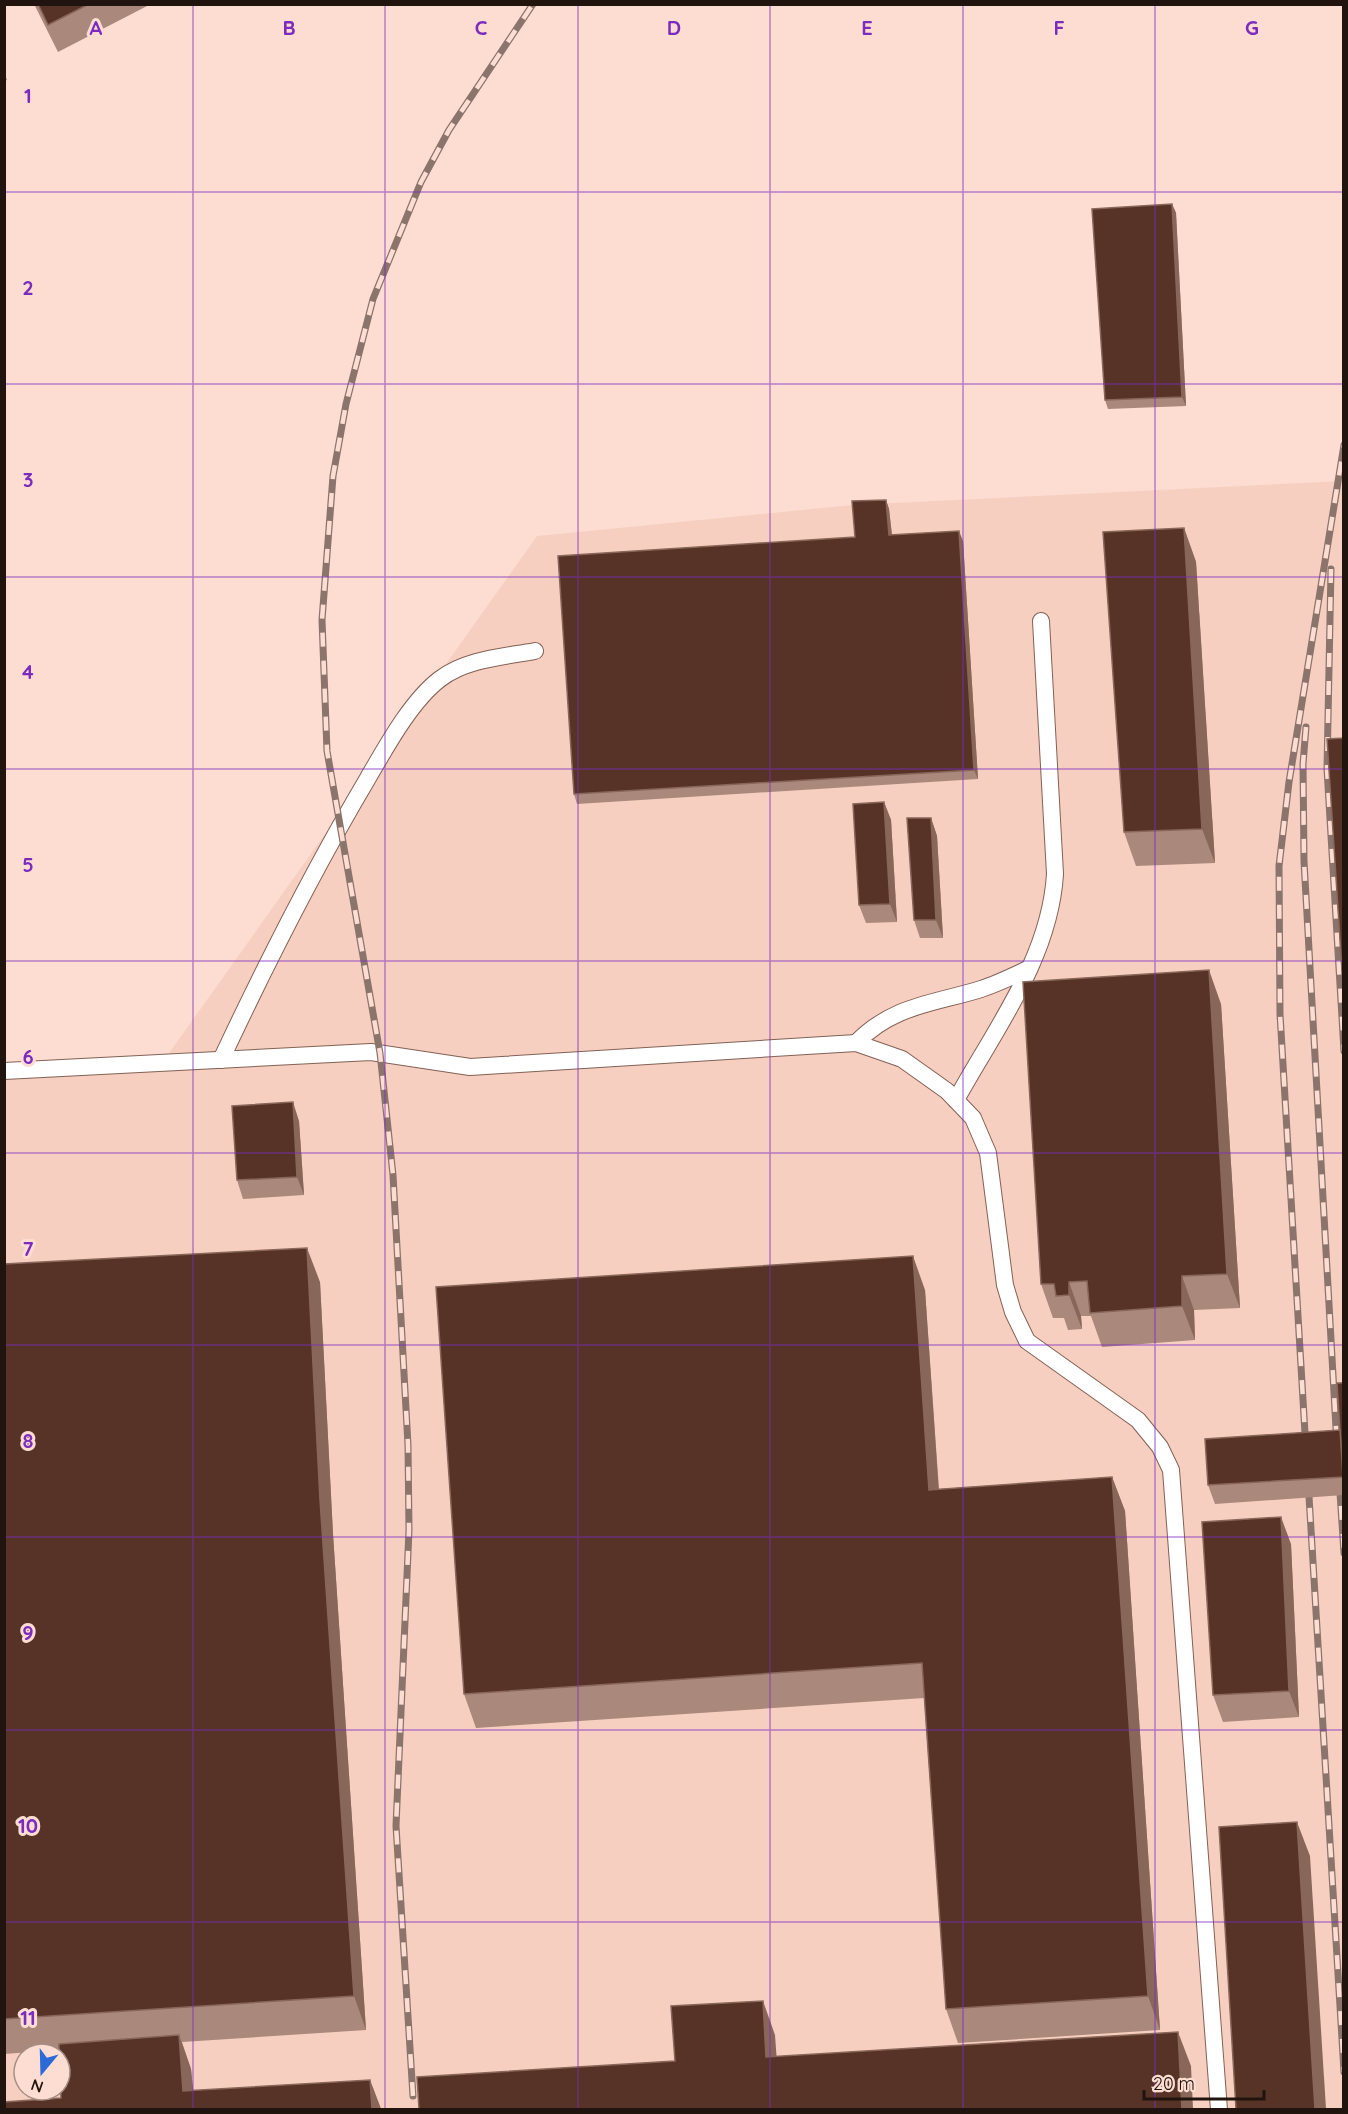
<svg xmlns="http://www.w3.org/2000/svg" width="1348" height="2114" viewBox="0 0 1348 2114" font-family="Quicksand,sans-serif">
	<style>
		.built { fill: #f6cfc1; fill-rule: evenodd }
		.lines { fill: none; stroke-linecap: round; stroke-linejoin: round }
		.lane-casing { stroke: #836154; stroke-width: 18 }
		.lane { stroke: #fff; stroke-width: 16 }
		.rail-casing { stroke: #8a746b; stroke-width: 7 }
		.rail { stroke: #fdddd1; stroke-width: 4.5; stroke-dasharray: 14; stroke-linecap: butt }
		.wall { fill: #aa887c }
		.shaded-wall { fill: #886659 }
		.building { fill: #563326; stroke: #886659; stroke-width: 1.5 }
		.grid { fill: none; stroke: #7b2cbf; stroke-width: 1.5; stroke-opacity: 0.55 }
		.grid-label { font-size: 20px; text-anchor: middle; font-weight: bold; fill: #7b2cbf; stroke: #fdddd1; stroke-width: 6; stroke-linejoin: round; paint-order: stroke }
	</style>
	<rect width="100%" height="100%" fill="#fdddd1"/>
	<path class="built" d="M1343 481V2109L5 2110V1068L167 1056 537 536 853 505ZM24 2054H60V2090H24Z"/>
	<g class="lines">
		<defs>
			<g id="lane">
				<path d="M856 1043C893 1005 933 1004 981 989 997 984 1013 976 1028 969"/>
				<path d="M221 1060C266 964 314 869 368 778 386 747 411 701 440 679 466 659 503 657 535 651"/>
				<polyline points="4,1071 371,1052 470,1067 856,1043 902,1059 947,1091 973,1118 988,1153 1005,1285 1013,1312 1027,1341 1138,1420 1160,1447 1171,1470 1219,2110"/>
				<path d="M956 1100C995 1029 1050 958 1055 874L1041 621"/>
			</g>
		</defs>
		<use href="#lane" class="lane-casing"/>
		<use href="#lane" class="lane"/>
		<defs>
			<g id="rail">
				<polyline points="1331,569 1327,769 1344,1051"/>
				<polyline points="1306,727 1303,764 1304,861 1337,1446"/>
				<polyline points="1306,1450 1280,1014 1279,866 1289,782 1344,445"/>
				<polyline points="1339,1478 1344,1553"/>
				<polyline points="1308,1480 1344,2072"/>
				<polyline points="413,2096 396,1826 409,1530 408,1445 393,1175 380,1053 327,751 322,620 333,476 346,404 373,299 421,182 449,130 533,4"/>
			</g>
		</defs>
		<use href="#rail" class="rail-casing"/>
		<use href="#rail" class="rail"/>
	</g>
	<g class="wall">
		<polygon points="34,4 151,4 58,52"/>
		<polygon points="4,72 7,80 4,81"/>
		<polygon points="1172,204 1176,213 1186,406 1108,409 1105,400"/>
		<polygon points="886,500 889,509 892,535 963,541 978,779 577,804 574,794 855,537"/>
		<polygon points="1184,528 1196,562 1215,863 1136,866 1124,832"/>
		<polygon points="884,802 891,820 897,922 866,923 859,905"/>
		<polygon points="931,818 937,836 943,938 920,938 914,920"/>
		<polygon points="1221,1004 1240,1308 1194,1310 1195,1340 1102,1347 1091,1316 1081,1316 1082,1329 1068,1330 1064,1318 1053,1318 1041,1284"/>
		<polygon points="299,1121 304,1195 243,1199 237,1180"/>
		<polygon points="4,1264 320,1282 333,1534 366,2030 182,2042 191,2069 193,2091 370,2080 381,2109 4,2109 61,2098 59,2050 4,2054"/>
		<polygon points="925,1290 939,1489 1112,1477 1125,1511 1160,2030 958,2043 946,2009 924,1698 476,1728 464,1694"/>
		<polygon points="1344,1383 1344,1495 1215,1504 1208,1485 1340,1430"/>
		<polygon points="1291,1544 1299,1717 1223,1722 1213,1695"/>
	</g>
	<g class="shaded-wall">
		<polygon points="1172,204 1176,213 1186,406 1182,397"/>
		<polygon points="886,500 889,509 893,545 889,535"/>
		<polygon points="1184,528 1196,562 1215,863 1202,829"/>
		<polygon points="959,531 963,541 978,779 974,770"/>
		<polygon points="884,802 891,820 897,922 890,904"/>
		<polygon points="931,818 937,836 943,938 936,920"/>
		<polygon points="1209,970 1221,1004 1240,1308 1227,1274"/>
		<polygon points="293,1102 299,1121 304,1195 297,1177"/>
		<polygon points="307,1248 320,1282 333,1534 366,2030 354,1996 320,1500"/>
		<polygon points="913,1256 925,1290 941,1524 929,1490"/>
		<polygon points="1182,1276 1194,1310 1195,1340 1182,1306"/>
		<polygon points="1069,1282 1081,1316 1082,1329 1069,1295"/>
		<polygon points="1112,1477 1125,1511 1160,2030 1148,1996"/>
		<polygon points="1281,1517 1291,1544 1299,1717 1289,1691"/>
		<polygon points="1297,1822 1310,1856 1326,2109 1315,2109"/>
		<polygon points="763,2001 775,2035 779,2091 766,2057"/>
		<polygon points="1178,2032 1191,2066 1193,2109 1182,2109"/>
		<polygon points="179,2035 191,2069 195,2109 183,2091"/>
		<polygon points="370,2080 381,2109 372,2109"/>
	</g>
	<g class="building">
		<polygon points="38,4 89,4 48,25"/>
		<polygon points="1172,204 1182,397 1105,400 1092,209"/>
		<polygon points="886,500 889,535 959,531 974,770 574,794 558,556 855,537 852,501"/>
		<polygon points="1184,528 1202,829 1124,832 1103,532"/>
		<polygon points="1344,738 1344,1001 1327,739"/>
		<polygon points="884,802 890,904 859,905 853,804"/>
		<polygon points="907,818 931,818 936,920 914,920"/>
		<polygon points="1209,970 1227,1274 1182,1276 1182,1306 1090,1313 1087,1281 1069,1282 1069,1295 1056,1296 1054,1284 1041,1284 1023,982"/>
		<polygon points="293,1102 297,1177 237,1180 232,1106"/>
		<polygon points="307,1248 320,1500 354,1996 4,2019 4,1264"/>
		<polygon points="913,1256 929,1490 1112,1477 1148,1996 946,2009 922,1663 464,1694 436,1287"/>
		<polygon points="1337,1383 1344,1383 1344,1479 1343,1479"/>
		<polygon points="1340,1430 1343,1477 1208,1485 1205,1439"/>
		<polygon points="1281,1517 1289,1691 1213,1695 1202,1522"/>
		<polygon points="1297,1822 1315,2109 1236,2109 1219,1827"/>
		<polygon points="763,2001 766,2057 1178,2032 1182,2109 419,2109 417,2077 675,2061 671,2006"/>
		<polygon points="179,2035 183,2091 370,2080 372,2109 4,2109 4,2102 61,2098 60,2054 59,2054 59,2044"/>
	</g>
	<path class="grid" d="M193 4V2110M385 4V2110M578 4V2110M770 4V2110M963 4V2110M1155 4V2110M4 192H1344M4 384H1344M4 577H1344M4 769H1344M4 961H1344M4 1153H1344M4 1345H1344M4 1537H1344M4 1730H1344M4 1922H1344"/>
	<g class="grid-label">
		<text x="96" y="35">A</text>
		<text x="289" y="35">B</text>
		<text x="481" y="35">C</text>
		<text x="674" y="35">D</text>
		<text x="867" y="35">E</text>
		<text x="1059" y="35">F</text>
		<text x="1252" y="35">G</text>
		<text x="28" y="103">1</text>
		<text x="28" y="295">2</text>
		<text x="28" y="487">3</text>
		<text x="28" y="679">4</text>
		<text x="28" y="872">5</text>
		<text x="28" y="1064">6</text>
		<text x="28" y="1256">7</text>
		<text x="28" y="1448">8</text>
		<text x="28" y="1640">9</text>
		<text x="28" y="1833">10</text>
		<text x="28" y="2025">11</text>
	</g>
	<rect width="1348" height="2114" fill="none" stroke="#21140e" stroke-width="12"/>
	<g transform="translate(42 2072) rotate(199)"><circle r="28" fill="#fdddd1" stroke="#a58d83" stroke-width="1.5"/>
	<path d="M0-4.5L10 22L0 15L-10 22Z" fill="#2c6ad8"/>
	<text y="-9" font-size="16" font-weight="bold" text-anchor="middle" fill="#21140e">N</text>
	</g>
	<path d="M1144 2090v9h120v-9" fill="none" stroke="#21140e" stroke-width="3"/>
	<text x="1153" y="2090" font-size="18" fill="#21140e" stroke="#fdddd1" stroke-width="4.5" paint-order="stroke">20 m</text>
</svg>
